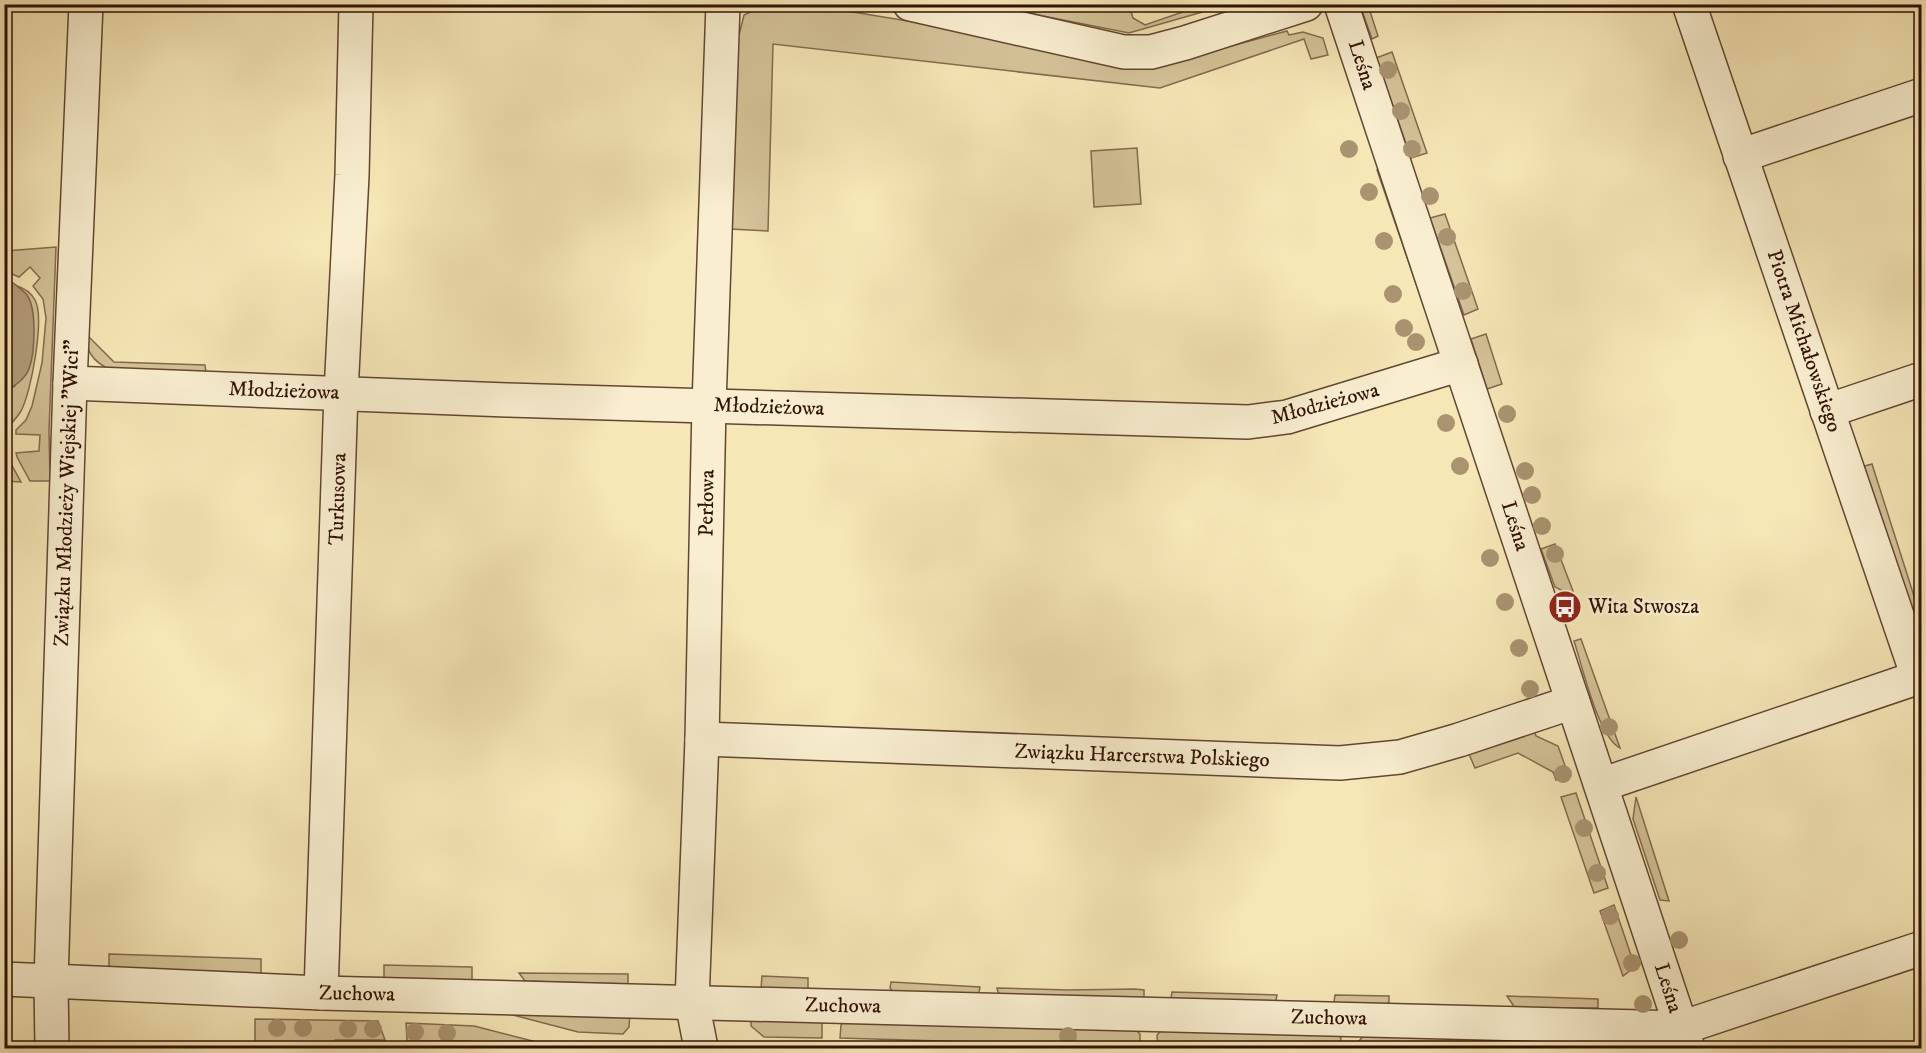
<svg xmlns="http://www.w3.org/2000/svg" width="1926" height="1053" viewBox="0 0 1926 1053" font-family="'IM FELL DW Pica',serif">
	<style>
		.green { fill: #d5c399; stroke: #836a4e; stroke-width: 1.5 }
		.water { fill: #b39e7a; stroke: #7f664b; stroke-width: 1.5 }
		.lines { fill: none; stroke-linecap: round; stroke-linejoin: round }
		.minor-casing { stroke: #624631; stroke-width: 36 }
		.minor { stroke: #f9efd0; stroke-width: 33 }
		.tree { fill: #a99371 }
		.labels { text-anchor: middle; dominant-baseline: central; stroke-width: 5; stroke-linejoin: round; paint-order: stroke }
		.street-label { font-size: 21px; fill: #311104; stroke: #f9efd0 }
		.poi-label { font-size: 21px; fill: #311104; stroke: #f9efd0; text-anchor: start }
	</style>
	<rect width="100%" height="100%" fill="#f6e7b7"/>
	<filter id="stains"><feTurbulence type="fractalNoise" baseFrequency=".00333" numOctaves="4"/><feColorMatrix values="0 0 0 0 .2 0 0 0 0 .09 0 0 0 0 .02 0 0 0 .5 -.17"/></filter>
	<radialGradient id="worn" r=".72"><stop offset=".6" stop-color="#630" stop-opacity="0"/><stop offset="1" stop-color="#630" stop-opacity=".3"/></radialGradient>
	<g class="green">
		<polygon points="765,5 810,5 914,22 1036,47 1157,66 1287,31 1289,35 1303,32 1323,38 1328,55 1311,59 1304,39 1160,88 773,44 768,231 730,229 738,39 744,15"/>
		<polygon points="997,5 1129,5 1133,18 1145,25 1203,5 1227,5 1129,33 1043,16"/>
		<polygon points="1360,5 1368,5 1378,36 1372,39"/>
		<polygon points="1392,52 1427,153 1411,158 1376,58"/>
		<polygon points="1137,148 1141,204 1094,207 1091,151"/>
		<polygon points="1382,168 1433,333 1377,170"/>
		<polygon points="1445,214 1478,309 1464,315 1430,218"/>
		<polygon points="56,247 49,430 50,481 30,481 17,457 16,453 39,451 40,435 16,434 16,430 26,420 32,406 42,363 46,318 43,299 33,286 40,278 30,267 19,277 5,271 5,251"/>
		<path d="M17 286C24 288 31 293 35 300 45 318 31 393 21 411 16 419 12 424 5 428V391L15 386 27 295Z"/>
		<path d="M83 327H89V337L114 362 205 365 206 372 113 371C90 361 87 351 83 327Z"/>
		<polygon points="1486,334 1502,384 1487,389 1471,339"/>
		<polygon points="4,453 5,453 21,482 5,481"/>
		<polygon points="1872,464 1921,618 1921,622 1913,622 1861,467"/>
		<polygon points="1555,544 1573,591 1569,594 1555,587 1541,549"/>
		<path d="M1581 639 1620 748C1598 737 1582 665 1574 641Z"/>
		<polygon points="1534,729 1536,736 1558,746 1568,774 1556,780 1553,772 1518,753 1475,768 1468,752"/>
		<polygon points="1576,793 1608,888 1594,893 1561,797"/>
		<polygon points="1636,797 1669,901 1660,900 1633,819"/>
		<polygon points="1614,905 1635,967 1623,976 1600,911"/>
		<polygon points="109,954 261,959 261,974 109,970"/>
		<polygon points="384,965 472,967 472,980 384,978"/>
		<polygon points="519,973 628,974 628,984 525,981"/>
		<polygon points="762,976 808,978 808,990 761,989"/>
		<polygon points="891,982 980,987 979,992 974,996 894,993 890,988"/>
		<polygon points="997,988 1069,990 1135,989 1144,990 1144,996 1141,999 1003,997 998,992"/>
		<polygon points="1172,992 1277,995 1276,1000 1269,1005 1177,1003 1171,998"/>
		<polygon points="1335,995 1389,996 1389,1002 1384,1007 1340,1006 1334,1002"/>
		<polygon points="1507,996 1598,999 1598,1008 1515,1008"/>
		<polygon points="490,1009 630,1013 629,1027 623,1034 578,1032"/>
		<polygon points="751,1017 817,1019 822,1024 822,1038 764,1037 751,1026"/>
		<polygon points="255,1019 378,1021 385,1040 335,1040 335,1048 255,1048"/>
		<polygon points="846,1020 1135,1029 1140,1034 1140,1047 840,1038 841,1025"/>
		<polygon points="406,1023 474,1026 560,1048 471,1048 470,1041 407,1041"/>
		<polygon points="1162,1030 1336,1033 1341,1038 1340,1048 1158,1048 1157,1035"/>
		<polygon points="1364,1035 1596,1037 1596,1048 1360,1048 1359,1041"/>
	</g>
	<path class="water" d="M12 282C17 286 23 290 27 295 37 309 35 353 29 369 25 379 14 387 5 391V288H8Z"/>
	<g class="lines">
		<defs>
			<g id="minor">
				<polyline points="910,4 1124,52 1151,52 1185,43 1306,4"/>
				<polyline points="1341,4 1688,1048"/>
				<polyline points="1689,4 1918,677"/>
				<polyline points="1740,156 1922,95"/>
				<polyline points="70,383 507,400 1248,422 1287,417 1461,364"/>
				<polyline points="1827,411 1922,379"/>
				<polyline points="702,739 1340,763 1400,757 1459,740 1573,702"/>
				<polyline points="1601,785 1922,676"/>
				<polyline points="4,979 321,993 1681,1028 1922,948"/>
				<polyline points="321,993 341,393 352,175 356,4"/>
				<polyline points="52,1048 51,981 70,383 86,4"/>
				<polyline points="701,1048 692,1002 702,739 709,405 723,4"/>
			</g>
		</defs>
		<use href="#minor" class="minor-casing"/>
		<use href="#minor" class="minor"/>
	</g>
	<g class="tree">
		<circle cx="1388" cy="70" r="9"/>
		<circle cx="1401" cy="111" r="9"/>
		<circle cx="1349" cy="149" r="9"/>
		<circle cx="1412" cy="149" r="9"/>
		<circle cx="1369" cy="192" r="9"/>
		<circle cx="1430" cy="196" r="9"/>
		<circle cx="1447" cy="237" r="9"/>
		<circle cx="1384" cy="241" r="9"/>
		<circle cx="1463" cy="291" r="9"/>
		<circle cx="1393" cy="294" r="9"/>
		<circle cx="1404" cy="328" r="9"/>
		<circle cx="1416" cy="342" r="9"/>
		<circle cx="1507" cy="414" r="9"/>
		<circle cx="1446" cy="423" r="9"/>
		<circle cx="1460" cy="466" r="9"/>
		<circle cx="1525" cy="471" r="9"/>
		<circle cx="1532" cy="495" r="9"/>
		<circle cx="1542" cy="526" r="9"/>
		<circle cx="1555" cy="554" r="9"/>
		<circle cx="1490" cy="558" r="9"/>
		<circle cx="1505" cy="602" r="9"/>
		<circle cx="1519" cy="648" r="9"/>
		<circle cx="1530" cy="689" r="9"/>
		<circle cx="1609" cy="727" r="9"/>
		<circle cx="1563" cy="774" r="9"/>
		<circle cx="1584" cy="828" r="9"/>
		<circle cx="1597" cy="873" r="9"/>
		<circle cx="1610" cy="916" r="9"/>
		<circle cx="1679" cy="940" r="9"/>
		<circle cx="1632" cy="963" r="9"/>
		<circle cx="1643" cy="1004" r="9"/>
		<circle cx="277" cy="1028" r="9"/>
		<circle cx="303" cy="1028" r="9"/>
		<circle cx="348" cy="1029" r="9"/>
		<circle cx="373" cy="1029" r="9"/>
		<circle cx="415" cy="1032" r="9"/>
		<circle cx="447" cy="1033" r="9"/>
		<circle cx="1068" cy="1036" r="9"/>
	</g>
	<defs>
		<symbol id="bus-disc" viewBox="-11 -11 22 22"><circle r="9.5" fill="#8f2418" stroke="#f9efd0"/><path d="M-5-6H5V4H4V6H2V4H-2V6H-4V4H-5ZM-3.5-4V0h7V-4ZM-3.5 1.2v1.5H-2V1.2ZM2 1.2v1.5H3.5V1.2Z" fill="#fff"/></symbol>
	</defs>
	<g fill-rule="evenodd">
		<use href="#bus-disc" x="1546" y="588" width="38" height="38"/>
	</g>
	<g class="labels">
		<g class="street-label">
			<text transform="translate(1362 65) rotate(72)">Leśna</text>
			<text transform="translate(1804 341) rotate(71)">Piotra Michałowskiego</text>
			<text transform="translate(284 391) rotate(2)">Młodzieżowa</text>
			<text transform="translate(1325 404) rotate(-15)">Młodzieżowa</text>
			<text transform="translate(769 407) rotate(2)">Młodzieżowa</text>
			<text transform="translate(67 493) rotate(-88)">Związku Młodzieży Wiejskiej "Wici"</text>
			<text transform="translate(338 499) rotate(-88)">Turkusowa</text>
			<text transform="translate(707 503) rotate(-89)">Perłowa</text>
			<text transform="translate(1515 526) rotate(72)">Leśna</text>
			<text transform="translate(1142 756) rotate(2)">Związku Harcerstwa Polskiego</text>
			<text transform="translate(1668 988) rotate(72)">Leśna</text>
			<text transform="translate(357 994) rotate(1)">Zuchowa</text>
			<text transform="translate(843 1006) rotate(1)">Zuchowa</text>
			<text transform="translate(1329 1018) rotate(1)">Zuchowa</text>
		</g>
		<g class="poi-label">
			<text x="1588" y="607">Wita Stwosza</text>
		</g>
	</g>
	<rect width="1926" height="1053" fill="none" stroke="#f6e7b7" stroke-width="24"/>
	<rect x="6" y="6" width="1914" height="1041" fill="none" stroke="#311104" stroke-width="3"/>
	<rect x="12" y="12" width="1902" height="1029" fill="none" stroke="#311104" stroke-width="1.5"/>
	<rect width="100%" height="100%" filter="url(#stains)"/>
	<rect width="100%" height="100%" fill="url(#worn)"/>
</svg>
